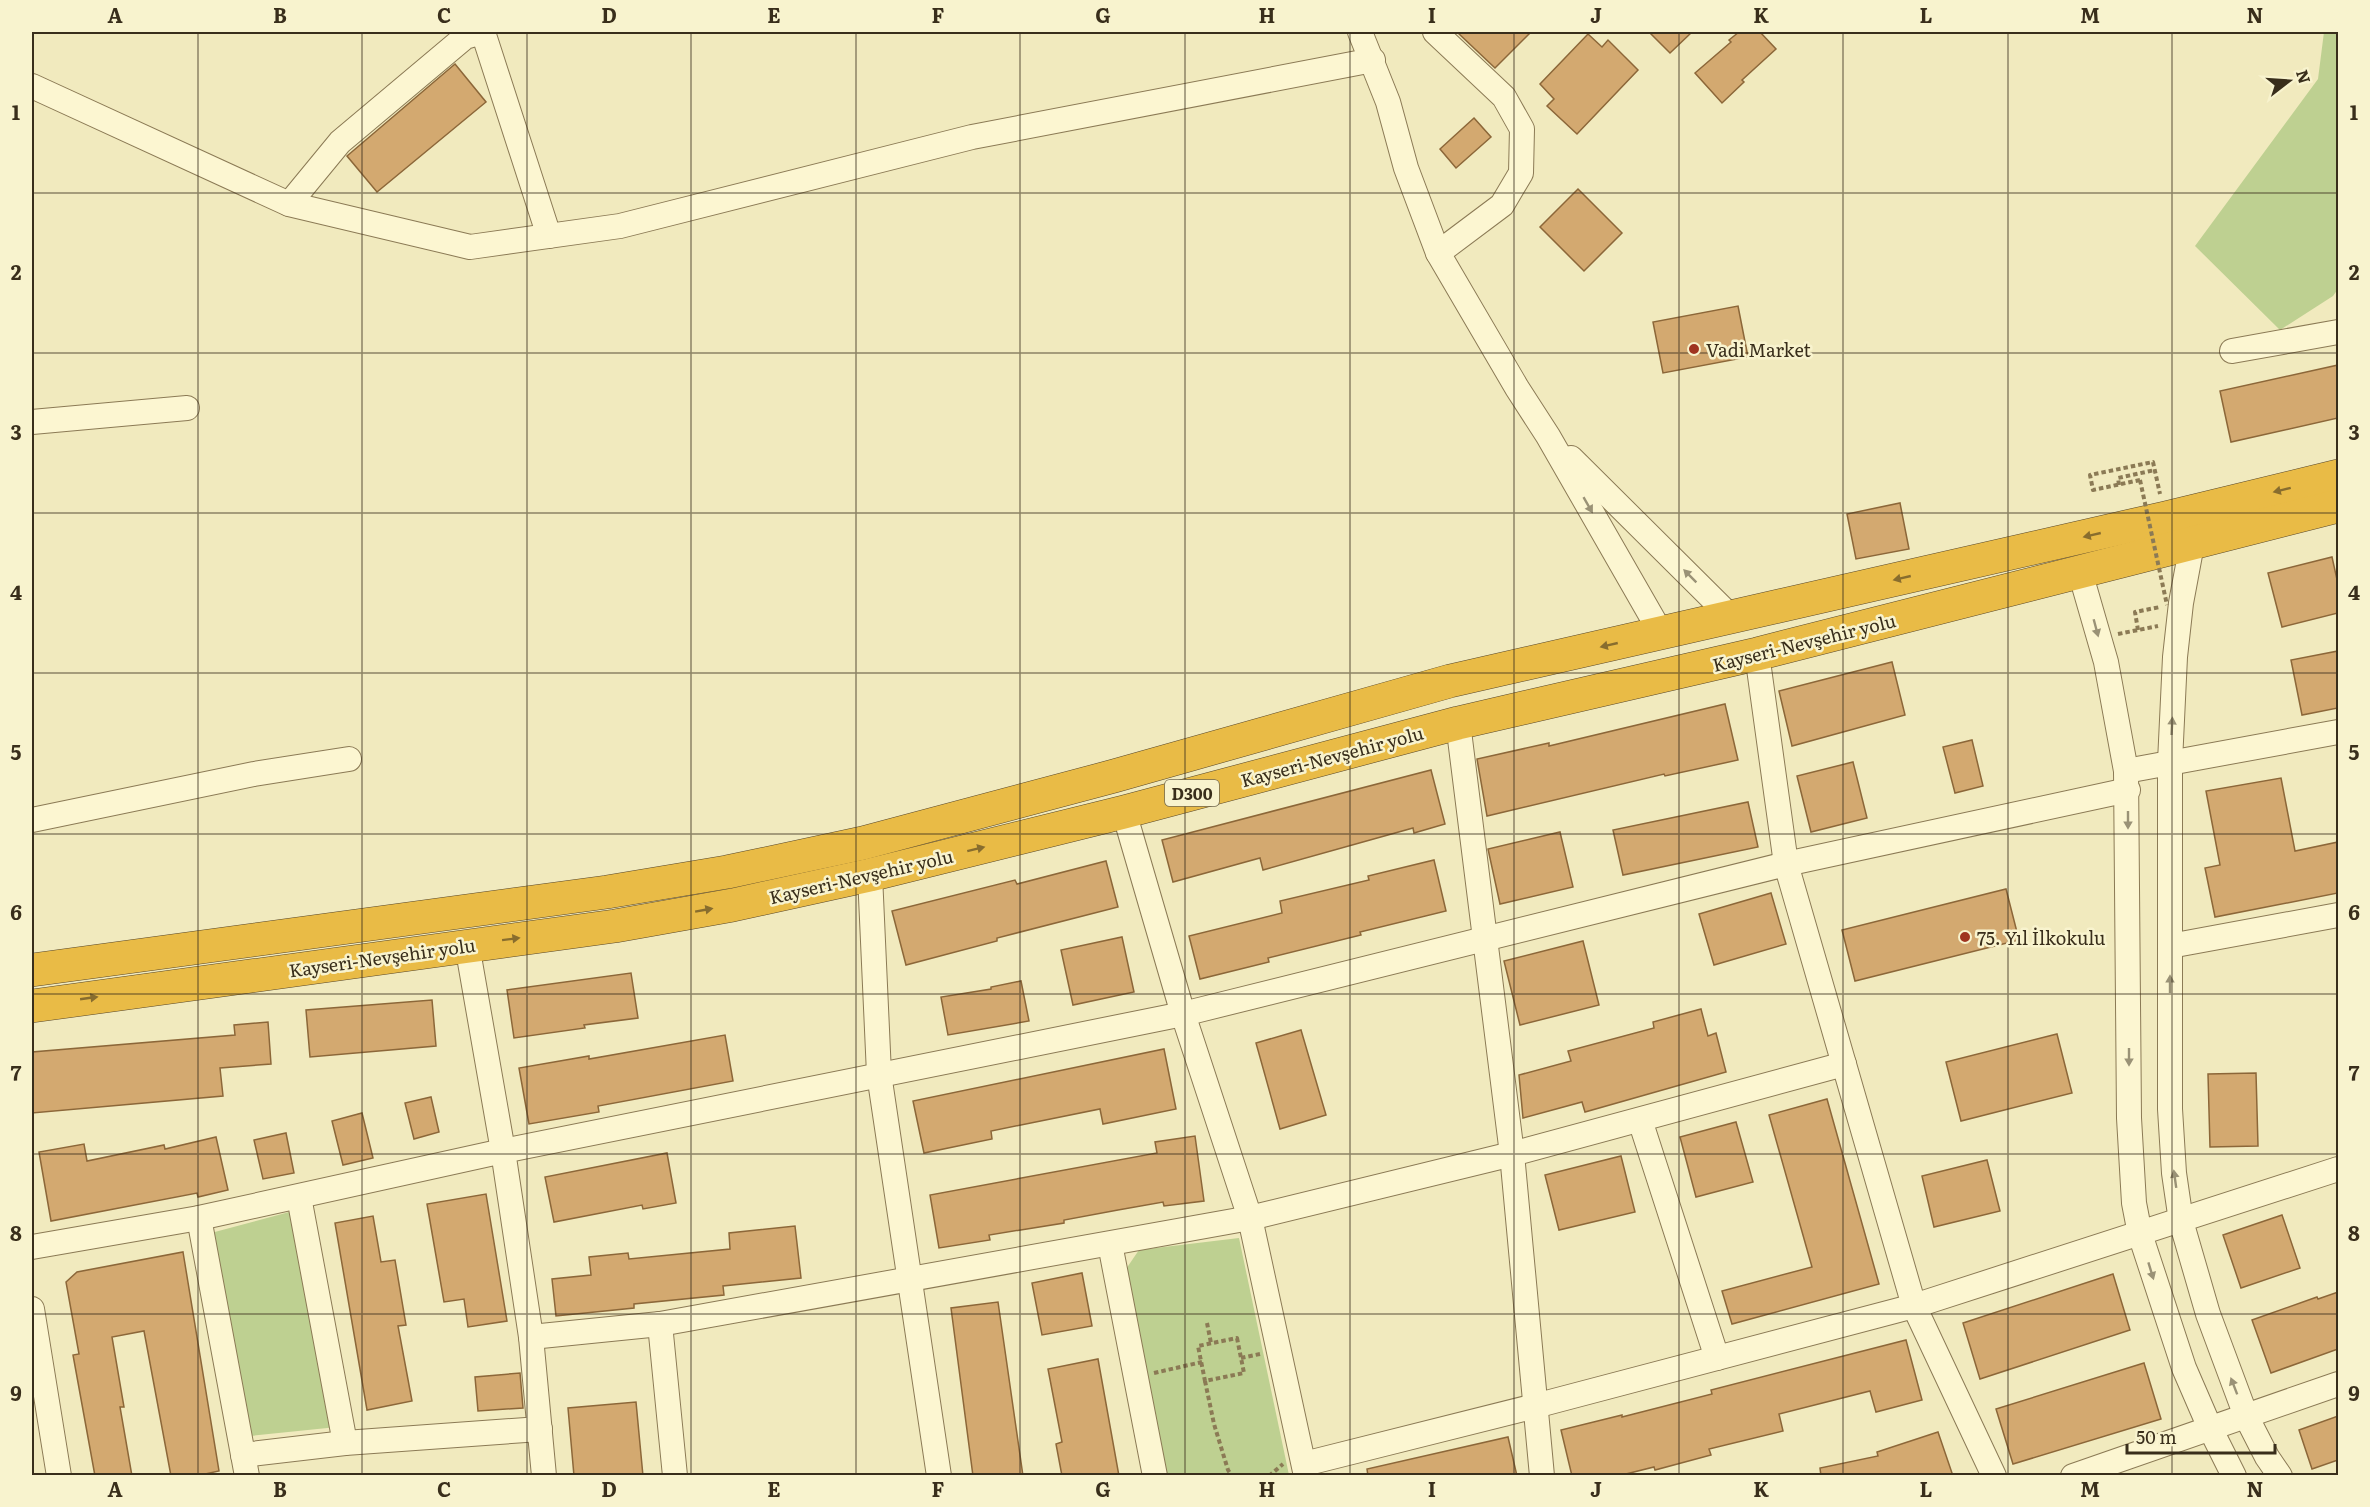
<svg xmlns="http://www.w3.org/2000/svg" width="2370" height="1507" viewBox="0 0 2370 1507" font-family="Literata,serif">
	<style>
		.green { fill: #bed091 }
		.building { fill: #d3a970; stroke: #8c6739; stroke-width: 1.5 }
		.lines { fill: none; stroke-linecap: round; stroke-linejoin: round }
		.minor-casing { stroke: #8b7a55; stroke-width: 26 }
		.highway-casing { stroke: #58472a; stroke-width: 34 }
		.path { stroke: #8b7a55; stroke-width: 4; stroke-dasharray: 4.5 3; stroke-linecap: butt }
		.minor { stroke: #fcf6d1; stroke-width: 24 }
		.highway { stroke: #e9bb46; stroke-width: 33 }
		.path-bridge { stroke: #8b7a55; stroke-width: 4; stroke-dasharray: 4.5 3; stroke-linecap: butt }
		.oneway { fill: #886d2e }
		.oneway2 { fill: #9a9276 }
		.grid { fill: none; stroke: #392e1b; stroke-width: 1.5; stroke-opacity: 0.55 }
		.poi-dot { fill: #9f3420; stroke: #f8f3ce; stroke-width: 2 }
		.labels { text-anchor: middle; dominant-baseline: central; stroke-width: 5; stroke-linejoin: round; paint-order: stroke }
		.shield { fill: #f8f3ce; stroke: #726951; stroke-width: 1.5 }
		.shield-label { font-size: 16px; font-weight: bold; fill: #392e1b }
		.poi-label { font-size: 18px; fill: #392e1b; stroke: #f8f3ce; text-anchor: start }
		.street-label { font-size: 18px; fill: #392e1b; stroke: #f8f3ce }
		.neatline { fill: none; stroke: #392e1b; stroke-width: 2 }
		.grid-label { font-size: 20px; text-anchor: middle; font-weight: bold; fill: #392e1b }
	</style>
	<rect width="100%" height="100%" fill="#f1eabe"/>
	<g class="green">
		<polygon points="2324,32 2338,32 2338,289 2333,296 2280,330 2195,246 2318,79"/>
		<polygon points="293,1211 337,1427 250,1436 211,1233"/>
		<polygon points="1239,1238 1289,1475 1166,1475 1126,1269 1139,1250"/>
	</g>
	<g class="building">
		<polygon points="1457,32 1531,32 1495,68"/>
		<polygon points="1649,32 1692,32 1670,53"/>
		<polygon points="1739,32 1760,32 1776,49 1742,80 1744,82 1722,103 1695,73 1731,42 1729,40"/>
		<polygon points="1588,34 1602,47 1608,40 1638,70 1577,134 1547,106 1554,99 1540,84"/>
		<polygon points="455,64 486,102 377,192 347,156"/>
		<polygon points="1474,118 1491,137 1456,168 1440,149"/>
		<polygon points="1578,189 1622,233 1584,271 1540,227"/>
		<polygon points="1738,306 1748,357 1663,373 1653,322"/>
		<polygon points="2338,365 2338,418 2231,442 2220,391"/>
		<polygon points="1900,503 1909,549 1856,559 1847,514"/>
		<polygon points="2332,557 2338,584 2338,613 2282,627 2268,573"/>
		<polygon points="2338,651 2338,708 2302,715 2291,660"/>
		<polygon points="1892,662 1905,715 1792,746 1779,691"/>
		<polygon points="1725,704 1738,760 1665,776 1664,774 1487,816 1477,759 1549,743 1549,746"/>
		<polygon points="1972,740 1983,786 1955,793 1943,747"/>
		<polygon points="1853,762 1867,818 1811,832 1797,776"/>
		<polygon points="1431,770 1445,824 1414,833 1413,828 1263,870 1260,858 1173,882 1162,840"/>
		<polygon points="2281,778 2295,851 2338,842 2338,893 2215,917 2205,868 2220,865 2206,791"/>
		<polygon points="1748,802 1758,847 1623,875 1613,830"/>
		<polygon points="1560,832 1573,887 1500,904 1488,849"/>
		<polygon points="1434,860 1446,911 1360,932 1361,935 1268,958 1269,962 1200,979 1189,936 1282,913 1280,901 1369,880 1368,876"/>
		<polygon points="1106,861 1118,907 997,938 997,941 906,965 892,911 1015,880 1017,884"/>
		<polygon points="2006,889 2019,940 1855,981 1842,930"/>
		<polygon points="1771,893 1786,944 1714,965 1699,914"/>
		<polygon points="1122,937 1134,992 1073,1005 1061,950"/>
		<polygon points="1583,941 1599,1005 1520,1025 1504,961"/>
		<polygon points="631,973 638,1018 584,1025 585,1028 514,1038 507,990"/>
		<polygon points="1021,981 1029,1021 948,1035 941,997 991,989 991,987"/>
		<polygon points="432,1000 436,1046 310,1057 306,1010"/>
		<polygon points="1701,1009 1708,1036 1716,1033 1726,1072 1585,1112 1582,1102 1523,1118 1519,1075 1571,1061 1568,1051 1654,1028 1653,1022"/>
		<polygon points="268,1022 271,1064 220,1068 223,1096 32,1113 32,1052 235,1035 234,1025"/>
		<polygon points="1301,1030 1326,1115 1280,1129 1256,1043"/>
		<polygon points="2057,1034 2072,1093 1961,1121 1946,1062"/>
		<polygon points="725,1035 733,1081 598,1106 599,1112 529,1124 519,1068 589,1056 589,1059"/>
		<polygon points="1164,1049 1176,1109 1103,1124 1100,1109 991,1131 992,1139 924,1153 913,1101"/>
		<polygon points="2256,1073 2258,1146 2210,1147 2208,1074"/>
		<polygon points="431,1097 439,1132 414,1139 405,1103"/>
		<polygon points="1827,1099 1879,1284 1732,1324 1722,1291 1812,1267 1769,1115"/>
		<polygon points="362,1113 373,1158 343,1165 332,1121"/>
		<polygon points="1736,1122 1753,1182 1696,1197 1680,1137"/>
		<polygon points="286,1133 294,1173 263,1179 254,1140"/>
		<polygon points="1195,1136 1204,1201 1164,1206 1163,1202 1118,1210 1064,1220 1064,1223 989,1235 990,1240 939,1248 930,1195 1157,1153 1155,1142"/>
		<polygon points="216,1137 228,1190 198,1197 197,1193 51,1221 39,1152 84,1144 87,1161 164,1145 165,1149"/>
		<polygon points="667,1153 676,1203 643,1209 642,1205 554,1222 545,1177"/>
		<polygon points="1621,1156 1635,1212 1559,1230 1545,1175"/>
		<polygon points="1987,1160 2000,1211 1934,1227 1922,1176"/>
		<polygon points="486,1194 507,1321 468,1327 464,1299 444,1302 427,1204"/>
		<polygon points="2282,1215 2300,1268 2241,1288 2223,1235"/>
		<polygon points="373,1216 381,1262 395,1260 406,1325 398,1326 412,1401 367,1410 335,1223"/>
		<polygon points="795,1226 801,1278 723,1286 724,1295 634,1304 634,1308 556,1316 552,1279 591,1275 589,1257 628,1253 629,1259 730,1249 729,1233"/>
		<polygon points="183,1252 219,1471 196,1476 171,1476 144,1331 112,1337 124,1407 120,1407 132,1476 95,1476 73,1355 79,1354 66,1282 77,1272"/>
		<polygon points="1082,1273 1092,1326 1042,1335 1032,1283"/>
		<polygon points="2113,1274 2130,1330 1980,1379 1963,1323"/>
		<polygon points="2338,1292 2338,1349 2271,1373 2252,1320 2317,1297 2318,1299"/>
		<polygon points="998,1302 1023,1476 973,1476 951,1308"/>
		<polygon points="1906,1340 1922,1400 1876,1412 1870,1391 1779,1414 1783,1431 1709,1449 1711,1455 1655,1470 1654,1467 1618,1476 1572,1476 1561,1430 1622,1415 1622,1417 1712,1394 1711,1390"/>
		<polygon points="1098,1359 1119,1476 1062,1476 1056,1444 1062,1442 1048,1369"/>
		<polygon points="2144,1363 2161,1419 2013,1464 1996,1409"/>
		<polygon points="520,1373 523,1408 478,1411 475,1377"/>
		<polygon points="636,1402 643,1476 574,1476 568,1408"/>
		<polygon points="2338,1416 2338,1460 2312,1469 2299,1430"/>
		<polygon points="1938,1432 1953,1476 1821,1476 1820,1468 1878,1456 1877,1452"/>
		<polygon points="1508,1437 1517,1476 1368,1476 1367,1469"/>
	</g>
	<g class="lines">
		<defs>
			<g id="minor">
				<polyline points="483,32 549,236"/>
				<polyline points="1360,32 1388,102 1406,168 1438,253 1517,388 1548,436 1661,633"/>
				<polyline points="1435,32 1504,97 1522,129 1521,173 1502,205 1438,253"/>
				<polyline points="32,86 289,204 470,247 620,226 972,137 1373,60"/>
				<polyline points="289,204 340,142 465,37 482,32"/>
				<polyline points="2232,351 2338,332"/>
				<polyline points="32,422 187,408"/>
				<polyline points="1571,458 1731,617"/>
				<polyline points="2192,544 2181,603 2175,657 2170,762 2170,1109 2174,1173 2181,1221 2208,1314 2246,1416 2267,1457 2280,1476"/>
				<polyline points="2080,572 2106,662 2126,771 2129,1118 2134,1203 2140,1234 2184,1368 2210,1428 2234,1476"/>
				<polyline points="1757,654 1786,864 1914,1306 1994,1476"/>
				<polyline points="1458,723 1512,1154 1542,1476"/>
				<polyline points="2126,771 2338,732"/>
				<polyline points="1124,812 1183,1014 1250,1218 1306,1476"/>
				<polyline points="32,820 254,774 349,759"/>
				<polyline points="870,875 879,1074 939,1476"/>
				<polyline points="467,945 503,1151 531,1337 544,1476"/>
				<polyline points="2170,946 2338,915"/>
				<polyline points="1640,1120 1717,1358"/>
				<polyline points="299,1197 345,1443"/>
				<polyline points="199,1218 247,1476"/>
				<polyline points="1110,1244 1155,1476"/>
				<polyline points="32,1247 199,1218 503,1151 1183,1014 1786,864 2128,790"/>
				<polyline points="32,1309 59,1476"/>
				<polyline points="660,1324 675,1476"/>
				<polyline points="531,1337 660,1324 1250,1218 1512,1154 1844,1064"/>
				<polyline points="243,1455 345,1443 540,1429"/>
				<polyline points="1304,1464 1535,1406 1914,1306 2338,1169"/>
				<polyline points="2073,1476 2338,1384"/>
			</g>
			<g id="highway">
				<polyline points="32,970 607,892 727,872 863,843 1114,776 1450,681 2165,518 2338,476"/>
				<polyline points="32,1006 615,926 733,905 870,875 1124,812 1458,723 1757,654 2338,506"/>
			</g>
		</defs>
		<use href="#minor" class="minor-casing"/>
		<use href="#highway" class="highway-casing"/>
		<g class="path">
			<polyline points="2140,480 2093,490 2090,475 2153,462 2160,494"/>
			<polyline points="2119,485 2118,478 2155,470"/>
			<polyline points="2138,630 2135,612 2160,607"/>
			<polyline points="2118,634 2158,626"/>
			<polyline points="1207,1323 1211,1343"/>
			<polygon points="1237,1338 1244,1373 1205,1381 1198,1346"/>
			<polyline points="1241,1358 1260,1354"/>
			<polyline points="1154,1373 1202,1362"/>
			<polyline points="1205,1381 1214,1424 1228,1470 1232,1476"/>
			<polyline points="1269,1476 1283,1464"/>
		</g>
		<use href="#minor" class="minor"/>
		<use href="#highway" class="highway"/>
		<polyline class="path-bridge" points="2140,480 2167,605"/>
	</g>
	<defs><path id="oneway-solid" d="M-6-.8H1V-3.2L6.5 0L1 3.2V.8H-6Z" transform="scale(1.5)"/></defs>
	<g class="oneway">
		<use href="#oneway-solid" transform="translate(2282 490) rotate(166)"/>
		<use href="#oneway-solid" transform="translate(2092 535) rotate(167)"/>
		<use href="#oneway-solid" transform="translate(1902 578) rotate(167)"/>
		<use href="#oneway-solid" transform="translate(1609 645) rotate(167)"/>
		<use href="#oneway-solid" transform="translate(976 849) rotate(-14)"/>
		<use href="#oneway-solid" transform="translate(704 910) rotate(-10)"/>
		<use href="#oneway-solid" transform="translate(511 939) rotate(-7)"/>
		<use href="#oneway-solid" transform="translate(89 998) rotate(-8)"/>
	</g>
	<g class="oneway2">
		<use href="#oneway-solid" transform="translate(1588 505) rotate(60)"/>
		<use href="#oneway-solid" transform="translate(1690 576) rotate(-135)"/>
		<use href="#oneway-solid" transform="translate(2096 628) rotate(75)"/>
		<use href="#oneway-solid" transform="translate(2172 726) rotate(-87)"/>
		<use href="#oneway-solid" transform="translate(2128 820) rotate(90)"/>
		<use href="#oneway-solid" transform="translate(2170 984) rotate(-90)"/>
		<use href="#oneway-solid" transform="translate(2129 1057) rotate(90)"/>
		<use href="#oneway-solid" transform="translate(2175 1179) rotate(-98)"/>
		<use href="#oneway-solid" transform="translate(2151 1271) rotate(73)"/>
		<use href="#oneway-solid" transform="translate(2234 1386) rotate(-111)"/>
	</g>
	<path class="grid" d="M198 32V1476M362 32V1476M527 32V1476M691 32V1476M856 32V1476M1020 32V1476M1185 32V1476M1350 32V1476M1514 32V1476M1679 32V1476M1843 32V1476M2008 32V1476M2172 32V1476M32 193H2338M32 353H2338M32 513H2338M32 673H2338M32 834H2338M32 994H2338M32 1154H2338M32 1314H2338"/>
	<g class="poi-dot">
		<circle cx="1694" cy="349" r="6"/>
		<circle cx="1965" cy="937" r="6"/>
	</g>
	<g class="labels">
		<rect class="shield" x="1165" y="780" width="54" height="26" rx="4.5"/>
		<g class="shield-label">
			<text x="1192" y="793">D300</text>
		</g>
		<g class="poi-label">
			<text x="1706" y="349">Vadi Market</text>
			<text x="1977" y="937">75. Yıl İlkokulu</text>
		</g>
		<g class="street-label">
			<text transform="translate(1804 642) rotate(-14)">Kayseri-Nevşehir yolu</text>
			<text transform="translate(1332 756) rotate(-15)">Kayseri-Nevşehir yolu</text>
			<text transform="translate(861 876) rotate(-13)">Kayseri-Nevşehir yolu</text>
			<text transform="translate(382 957) rotate(-8)">Kayseri-Nevşehir yolu</text>
		</g>
	</g>
	<rect width="2370" height="1507" fill="none" stroke="#f8f3ce" stroke-width="66"/>
	<g transform="translate(2289 81) rotate(73)" stroke="#f8f3ce" stroke-width="4.5" paint-order="stroke">
	<path d="M0-4.5L10 22L0 15L-10 22Z" fill="#392e1b"/>
	<text y="-9" font-size="16" font-weight="bold" text-anchor="middle" fill="#392e1b">N</text>
	</g>
	<path d="M2127 1444v9h148v-9" fill="none" stroke="#392e1b" stroke-width="3"/>
	<text x="2136" y="1444" font-size="18" fill="#392e1b" stroke="#f8f3ce" stroke-width="4.5" paint-order="stroke">50 m</text>
	<rect x="33" y="33" width="2304" height="1441" class="neatline"/>
	<g class="grid-label">
		<text x="115" y="23">A</text>
		<text x="280" y="23">B</text>
		<text x="444" y="23">C</text>
		<text x="609" y="23">D</text>
		<text x="774" y="23">E</text>
		<text x="938" y="23">F</text>
		<text x="1103" y="23">G</text>
		<text x="1267" y="23">H</text>
		<text x="1432" y="23">I</text>
		<text x="1596" y="23">J</text>
		<text x="1761" y="23">K</text>
		<text x="1926" y="23">L</text>
		<text x="2090" y="23">M</text>
		<text x="2255" y="23">N</text>
		<text x="16" y="120">1</text>
		<text x="2354" y="120">1</text>
		<text x="16" y="280">2</text>
		<text x="2354" y="280">2</text>
		<text x="16" y="440">3</text>
		<text x="2354" y="440">3</text>
		<text x="16" y="600">4</text>
		<text x="2354" y="600">4</text>
		<text x="16" y="760">5</text>
		<text x="2354" y="760">5</text>
		<text x="16" y="920">6</text>
		<text x="2354" y="920">6</text>
		<text x="16" y="1081">7</text>
		<text x="2354" y="1081">7</text>
		<text x="16" y="1241">8</text>
		<text x="2354" y="1241">8</text>
		<text x="16" y="1401">9</text>
		<text x="2354" y="1401">9</text>
		<text x="115" y="1497">A</text>
		<text x="280" y="1497">B</text>
		<text x="444" y="1497">C</text>
		<text x="609" y="1497">D</text>
		<text x="774" y="1497">E</text>
		<text x="938" y="1497">F</text>
		<text x="1103" y="1497">G</text>
		<text x="1267" y="1497">H</text>
		<text x="1432" y="1497">I</text>
		<text x="1596" y="1497">J</text>
		<text x="1761" y="1497">K</text>
		<text x="1926" y="1497">L</text>
		<text x="2090" y="1497">M</text>
		<text x="2255" y="1497">N</text>
	</g>
</svg>
